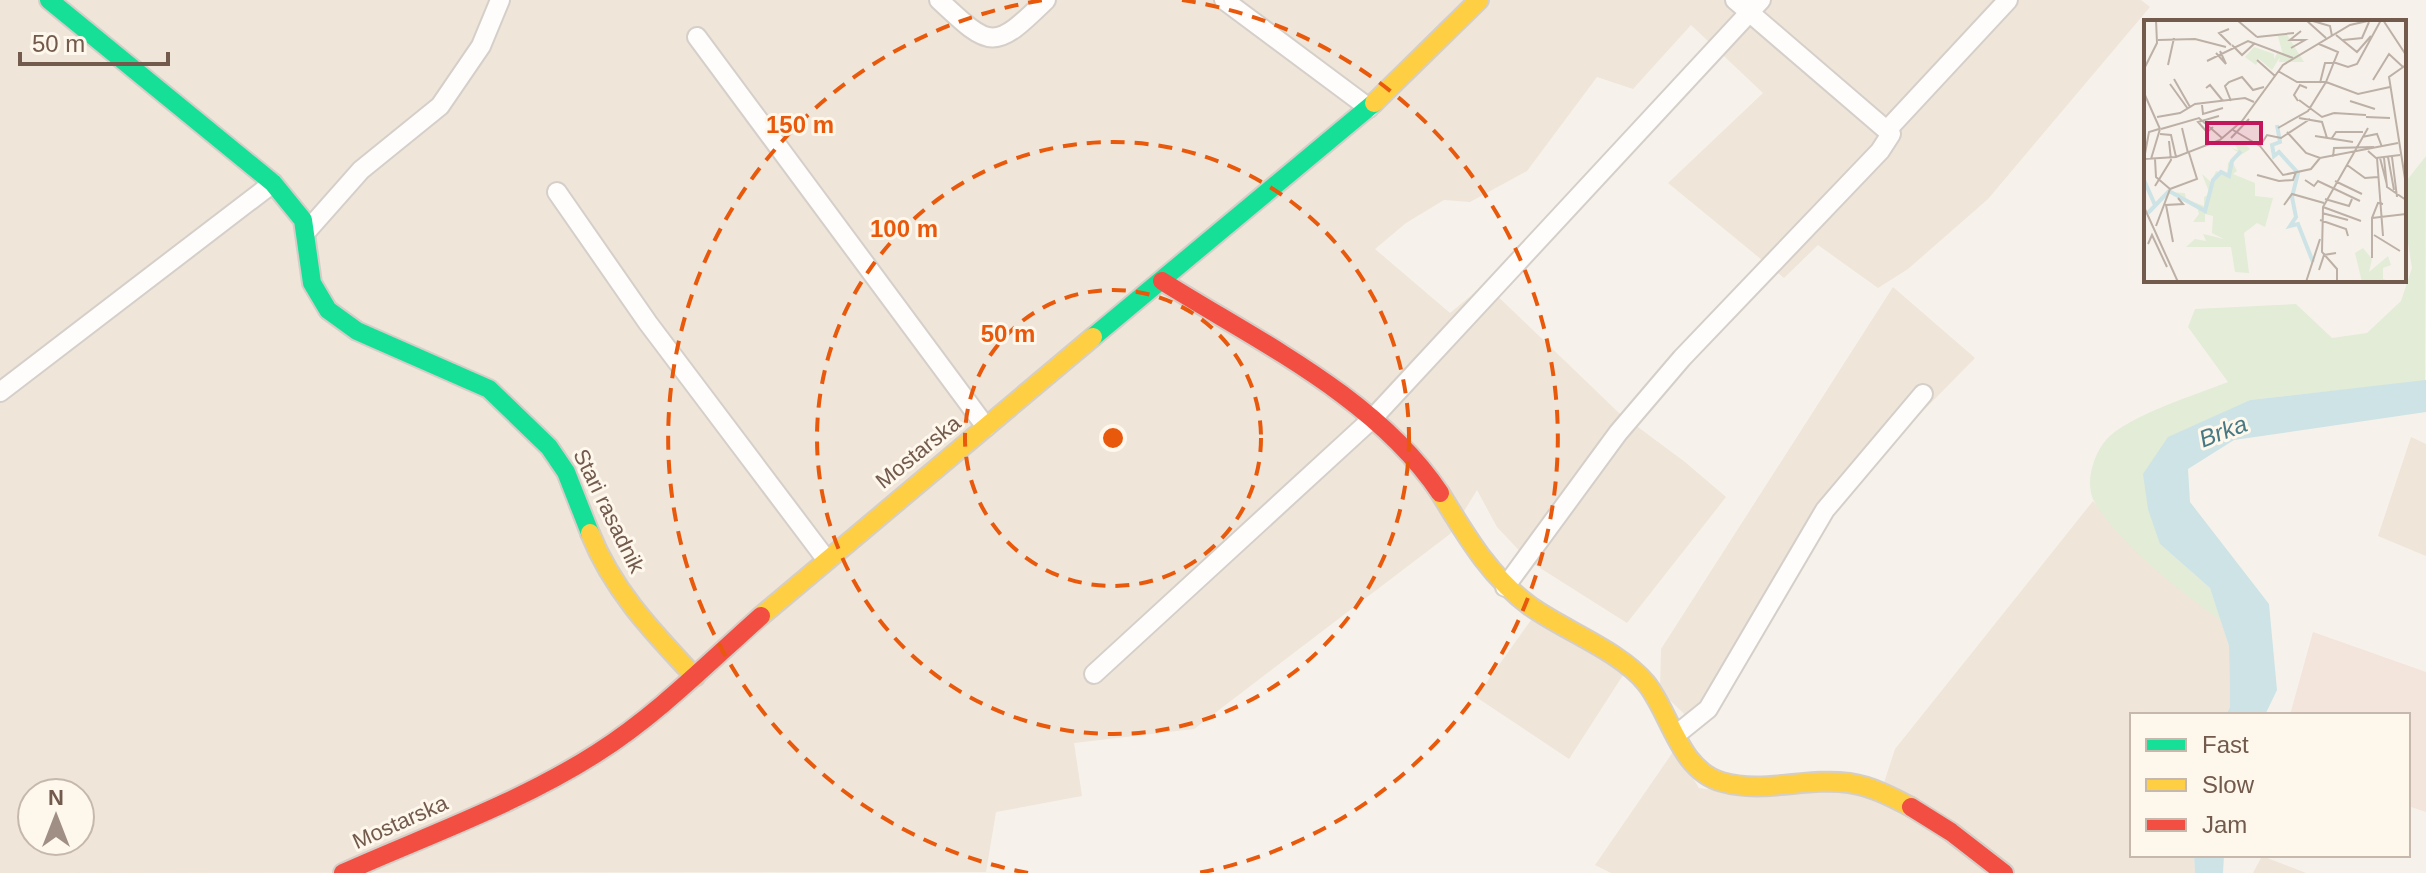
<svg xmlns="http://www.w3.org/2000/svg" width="2426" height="873" viewBox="0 0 2426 873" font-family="Arial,sans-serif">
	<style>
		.residential { fill: #efe5d9; fill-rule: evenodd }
		.commercial { fill: #f3e4dc }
		.green { fill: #e2ecd6 }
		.water { fill: #cde3e5 }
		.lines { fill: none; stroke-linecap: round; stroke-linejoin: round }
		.street-casing { stroke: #d5cfc9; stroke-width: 22 }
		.fast-casing { stroke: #d5cec7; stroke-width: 22 }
		.slow-casing { stroke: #d5cec7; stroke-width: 22 }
		.jam-casing { stroke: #d5cec7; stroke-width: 22 }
		.street { stroke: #fefdfc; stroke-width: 18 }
		.fast { stroke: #16e098; stroke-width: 18 }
		.slow { stroke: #ffcf43; stroke-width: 18 }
		.jam { stroke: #f24e42; stroke-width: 18 }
		.ring { fill: none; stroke: #e8590c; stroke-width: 4; stroke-dasharray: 14 10 }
		.labels { text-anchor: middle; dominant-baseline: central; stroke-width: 6; stroke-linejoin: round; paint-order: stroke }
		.street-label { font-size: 22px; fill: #725a4c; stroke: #fef7ec }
		.water-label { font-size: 24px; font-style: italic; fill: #477984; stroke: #fef7ec }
		.inset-river { fill: none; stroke: #cde3e5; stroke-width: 4 }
		.inset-road { fill: none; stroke: #bdb0a6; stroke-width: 2 }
		.view { fill: #c2185b; fill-opacity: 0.15; stroke: #c2185b; stroke-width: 4 }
		.inset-edge { fill: none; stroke: #725a4c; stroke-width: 4 }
		.centre { fill: #e8590c; stroke: #fef7ec; stroke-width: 4 }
		.ring-label { font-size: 24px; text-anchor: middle; font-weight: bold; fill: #e8590c; stroke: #fef7ec; stroke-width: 6; stroke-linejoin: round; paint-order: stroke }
	</style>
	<rect width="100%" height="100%" fill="#f6f2eb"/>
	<g class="residential">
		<path d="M0 0H2141L2150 7 1988 199 1908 269 1878 288 1818 245 1784 278 1668 183 1763 93 1691 25 1633 89 1597 77 1527 171 1470 202 1444 200 1406 223 1375 249 1450 313 1485 284 1619 413 1685 462 1726 497 1627 623 1529 561 1497 527 1477 490 1450 534 1194 729 1074 743 1082 796 996 812 986 872 0 873ZM32 793H80V841H32Z"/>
		<polygon points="1893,287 1975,358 1867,468 1784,577 1696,725 1660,691 1661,649"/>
		<polygon points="2411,437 2426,444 2426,556 2378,536"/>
		<polygon points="2093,501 2151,565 2221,620 2229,646 2230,707 2226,715 2132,715 2132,855 2194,855 2195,873 1611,873 1595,865 1675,749 1699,788 1757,796 1855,790 1879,798 1895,749"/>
		<polygon points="1531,620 1625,672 1569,759 1476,697"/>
		<polygon points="2262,856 2306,873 2253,873"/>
	</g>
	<polygon class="commercial" points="2313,632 2426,672 2426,812 2408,806 2408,715 2290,715"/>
	<path class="green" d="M2426 156 2425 381 2250 400 2169 437 2160 544 2210 588 2221 620C2181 593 2120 544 2095 503 2084 485 2093 455 2106 440 2127 416 2198 394 2228 382L2188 327 2195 309 2296 304 2332 338 2367 333 2401 301 2412 268 2404 217V184Z"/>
	<g class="water">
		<polygon points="2426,380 2426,412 2234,440 2188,469 2190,502 2269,604 2277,690 2265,715 2226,715 2230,707 2229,646 2210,588 2160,544 2148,509 2143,474 2168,437 2250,400"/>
		<polygon points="2194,855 2224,855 2223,873 2195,873"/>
	</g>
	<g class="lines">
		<defs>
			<g id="street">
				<path d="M939 0C991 49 994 51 1046 0"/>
				<polyline points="1224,0 1369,108"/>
				<polyline points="697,37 986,427"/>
				<polyline points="1888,129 2008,0"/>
				<polyline points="557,192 648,323 826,559"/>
				<polyline points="307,231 361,170 440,106 481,46 500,0"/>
				<polyline points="0,392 273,183"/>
				<polyline points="1505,587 1618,433 1682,358 1880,151 1891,134 1735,0"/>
				<polyline points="1094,674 1373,418 1761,0"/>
				<polyline points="1677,734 1708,709 1825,510 1923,394"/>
			</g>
			<g id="fast">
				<polyline points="49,0 273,183 303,220 312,283 328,310 357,331 489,389 549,447 566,472 590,533"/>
				<polyline points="1093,337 1374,103"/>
			</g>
			<g id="slow">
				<polyline points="1374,103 1479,0"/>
				<path d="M1440 493C1466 535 1489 576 1530 606 1565 631 1620 651 1646 683 1671 714 1679 770 1722 782 1763 794 1807 777 1849 783 1871 786 1892 797 1911 807"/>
				<path d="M590 533C613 591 654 633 695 677"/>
				<polyline points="761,616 1093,337"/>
			</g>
			<g id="jam">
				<path d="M1162 281C1257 341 1376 397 1440 493"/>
				<polyline points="1911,807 1951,832 2004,873"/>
				<path d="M343 873C428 835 519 803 597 753 657 715 708 663 761 616"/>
			</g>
		</defs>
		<use href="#street" class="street-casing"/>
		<use href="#fast" class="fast-casing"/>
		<use href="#slow" class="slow-casing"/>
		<use href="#jam" class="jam-casing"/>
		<use href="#street" class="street"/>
		<use href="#fast" class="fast"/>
		<use href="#slow" class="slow"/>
		<use href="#jam" class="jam"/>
	</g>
	<g class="ring">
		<circle cx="1113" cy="438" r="148"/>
		<circle cx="1113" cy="438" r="296"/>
		<path d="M1028 873A443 443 0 0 1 1044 0M1182 0A443 443 0 0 1 1198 873"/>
	</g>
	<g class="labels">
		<g class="street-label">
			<text transform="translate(918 452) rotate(-39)">Mostarska</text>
			<text transform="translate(609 511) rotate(64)">Stari rasadnik</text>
			<text transform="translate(400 822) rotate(-24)">Mostarska</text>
		</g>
		<g class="water-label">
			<text transform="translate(2223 431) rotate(-21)">Brka</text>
		</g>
	</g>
	<g transform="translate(2144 20)">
		<rect width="262" height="262" fill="#f6f2eb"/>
		<path d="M142 13 160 42H135L136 37 128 50 115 39 112 45 101 37 110 27 130 34V39L133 33 139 35 134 16ZM100 123 106 129 88 141 93 151 89 154 111 163V176L129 178 121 207 113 203 100 213 105 253 91 252 87 227H42L51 219 62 221 59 214 80 219 68 213 69 196 61 194V202H49L55 194 53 187 25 172 41 173 42 179 60 186V177L66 174 58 154 67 162 72 151 83 155 84 143 94 132 87 128 94 130 91 124ZM219 228 228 239 225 252 244 236 247 245 239 248V259L248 262H218L211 233Z" fill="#e2ecd6"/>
		<path class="inset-river" d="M133 105 136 122 128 125 130 136 135 132 154 153 148 177 152 197 146 206 154 204 169 242M0 160 11 185M4 193 25 171 61 191 69 160 77 152 85 156 88 141 97 131"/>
		<path class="inset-road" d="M93 0 113 17M162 0 182 18M239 0 262 35M169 1 186 6 188 16M85 9 75 13 87 25M192 15 213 32 227 16M113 17 150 13M14 20 51 19 82 27M199 20 218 18 225 2M175 24 194 32 182 62M88 25 98 35 111 23M147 28 161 20H146L157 11M72 33 82 44 76 31M113 40 131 56M63 41 104 21 149 38M189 42 204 47 213 44 237 0M24 45 30 18M262 45 245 57 262 165M0 49 13 23 12 0M134 51 153 62H182M30 59 46 87M229 60 245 34 259 47M182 62 214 74 246 67M176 63 181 43H189M26 64 44 89M62 68 66 65 79 81M0 73 16 109M155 80 178 97 190 93M87 81 81 66 85 62 98 57 109 70 120 67M154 81 150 75 156 65 163 68M206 81 231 89M58 85 59 94 79 88M190 93 222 95M13 97 36 93 51 84 101 78 110 82M222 97 246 98M155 98 178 102 183 118M69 107 63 112 54 102 75 96M38 108 44 133M134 108 164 91 182 62M17 109 55 98 78 118M89 110 116 126M143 112 162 133 176 138 254 123M16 114 27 115 32 137M171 116 209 122M218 117 233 114 238 127M87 118 105 99M188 118 192 112H219M116 126 139 155 167 149 176 138M116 126 123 115 137 118 166 99M224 131 232 138 256 135M189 137 190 128 230 127M244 137 250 170M248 137 253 177M233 138 239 216M236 138 243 165M240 138 243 167 262 180M0 139 5 112 15 109M0 139 32 137 76 120 98 101 139 45 206 5 228 0M7 139 16 109M11 139 12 157 26 169 12 206M203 145 221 158 234 157M113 155 135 161 149 160 152 152M161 160 170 166 174 161 216 181M191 161 218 174M11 166 27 140 25 121M26 169 53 159 45 133M181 179 205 186 208 179M140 185 148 174 180 183M0 187 34 262M179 187 217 201M178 193 204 200M228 198 262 194M176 200 202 209 204 216M230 215 256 231M29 222 22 185 39 184 34 178M4 224 8 215 23 247M228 238V198L234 183 239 184M175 250 180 235 192 233M162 262 176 219M193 262V249L178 232 179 187 224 108"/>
		<path class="view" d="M63 103H117V123H63Z"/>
		<rect width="262" height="262" class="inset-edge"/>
	</g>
	<circle cx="1113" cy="438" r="12" class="centre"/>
	<g class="ring-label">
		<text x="800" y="133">150 m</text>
		<text x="904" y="237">100 m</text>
		<text x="1008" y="342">50 m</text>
	</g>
	<rect x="2130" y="713" width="280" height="144" fill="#fef7ec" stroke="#c6b8ac" stroke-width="2"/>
	<rect x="2146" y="739" width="40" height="12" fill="#16e098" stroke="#c6b8ac" stroke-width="2"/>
	<text x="2202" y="753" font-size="24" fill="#725a4c">Fast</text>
	<rect x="2146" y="779" width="40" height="12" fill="#ffcf43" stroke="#c6b8ac" stroke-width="2"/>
	<text x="2202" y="793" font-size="24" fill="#725a4c">Slow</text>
	<rect x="2146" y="819" width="40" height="12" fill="#f24e42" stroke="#c6b8ac" stroke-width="2"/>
	<text x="2202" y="833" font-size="24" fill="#725a4c">Jam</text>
	<g transform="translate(56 817)"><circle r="38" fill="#fef7ec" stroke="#c6b8ac" stroke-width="2"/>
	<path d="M0-6L14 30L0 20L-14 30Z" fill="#a08f84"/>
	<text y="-12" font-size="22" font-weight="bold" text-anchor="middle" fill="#725a4c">N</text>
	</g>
	<path d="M20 52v12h148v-12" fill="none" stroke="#725a4c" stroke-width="4"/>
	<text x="32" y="52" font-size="24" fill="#725a4c" stroke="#fef7ec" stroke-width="6" paint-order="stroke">50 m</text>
</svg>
